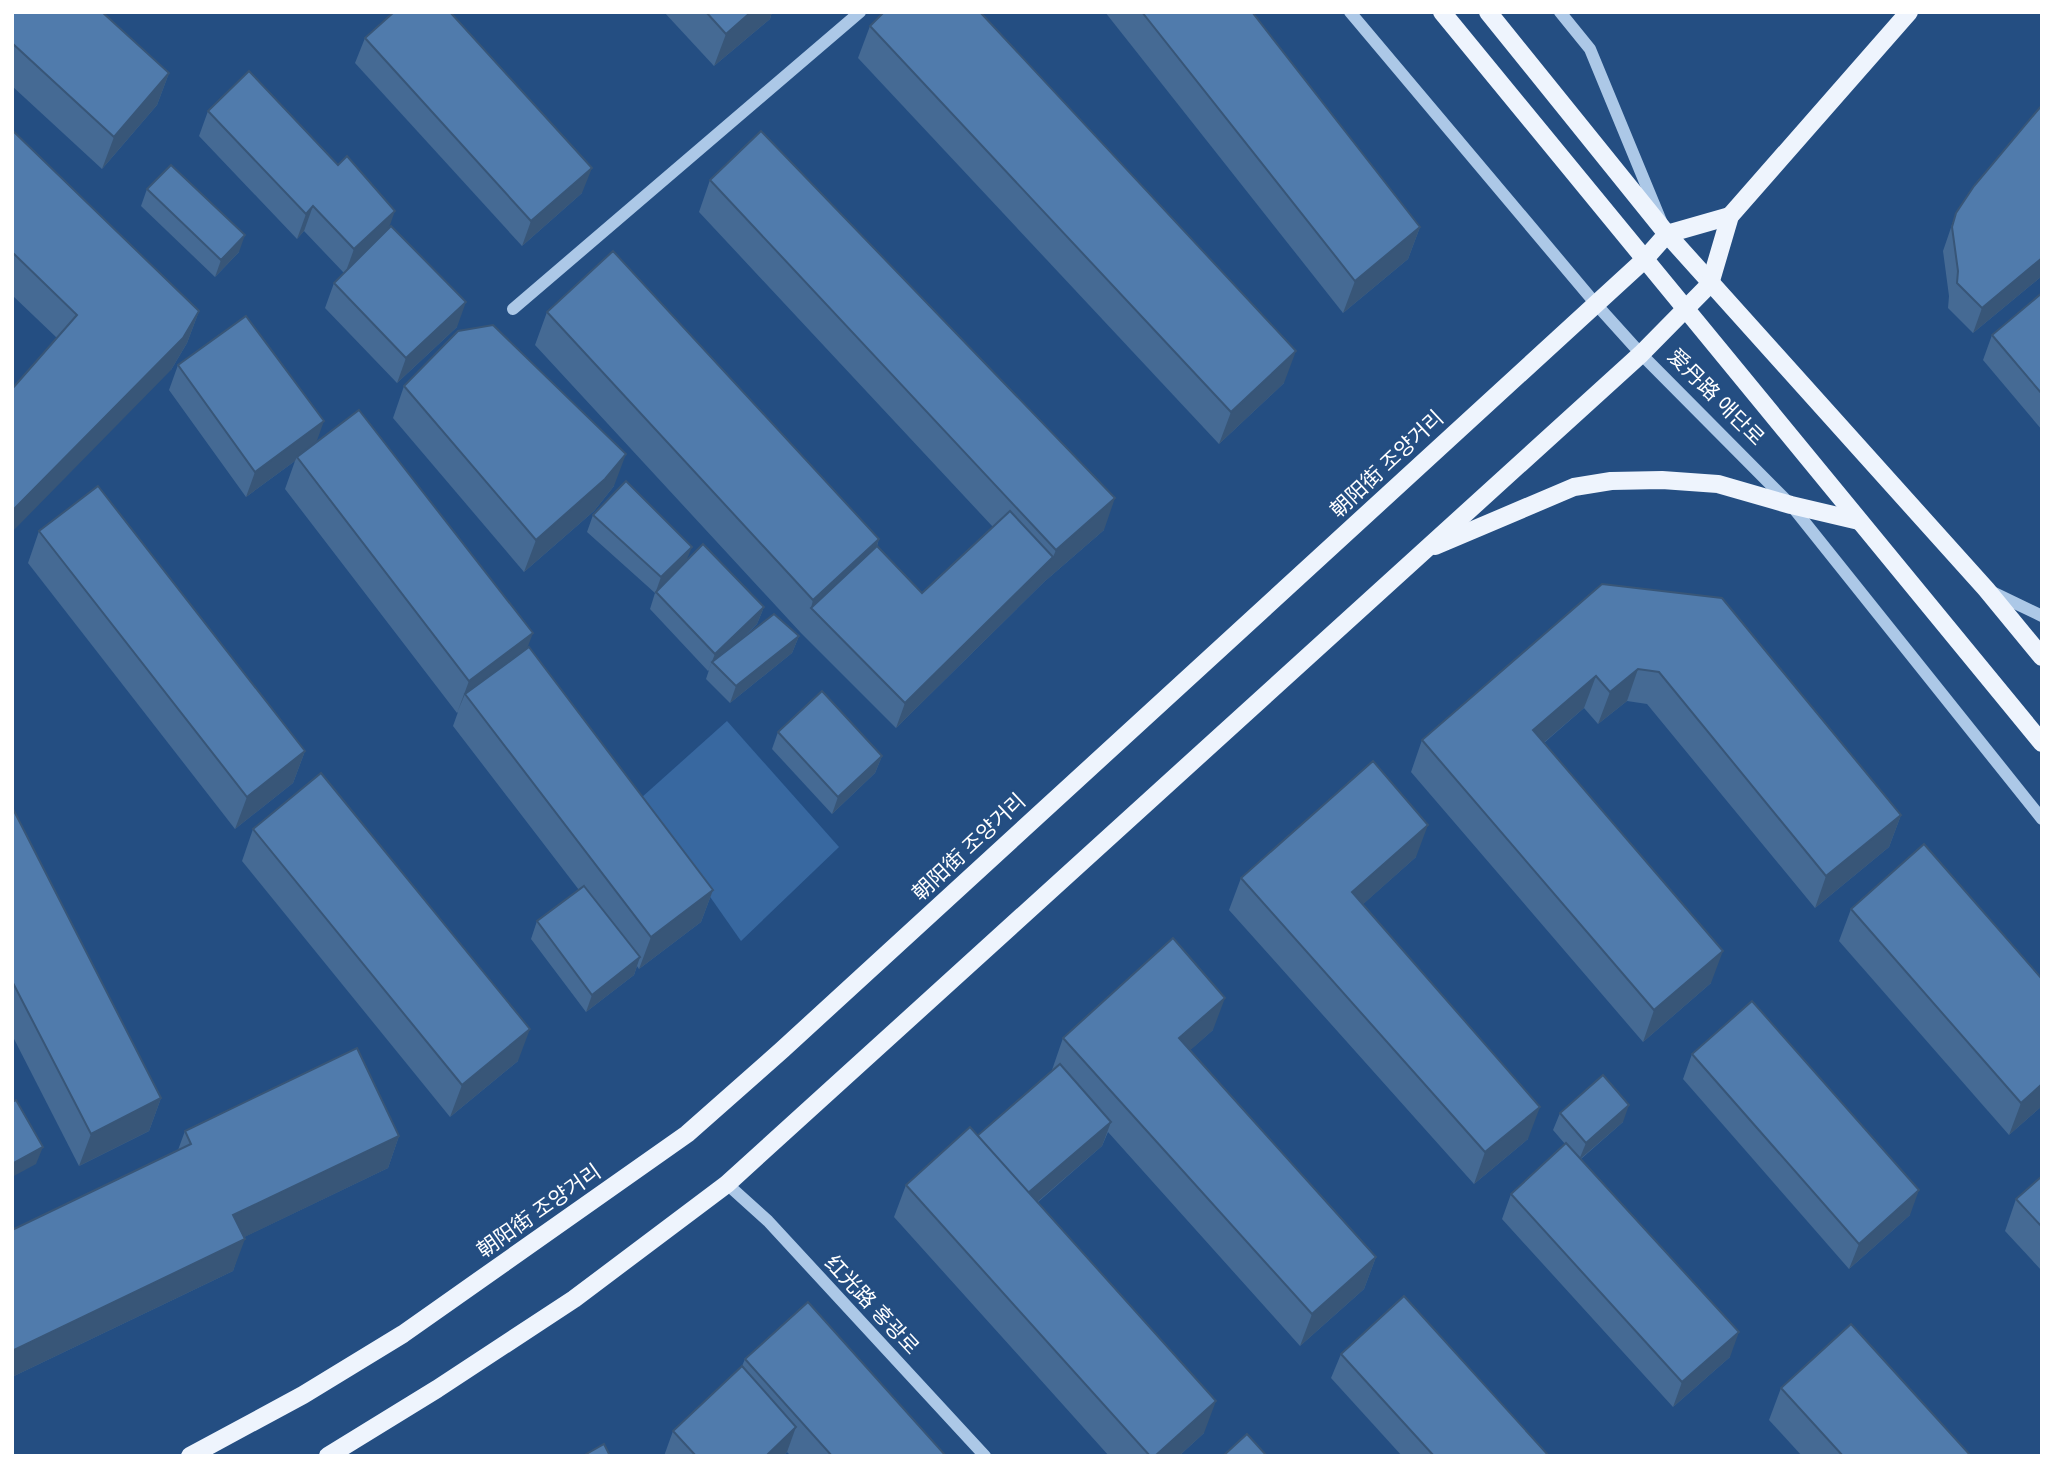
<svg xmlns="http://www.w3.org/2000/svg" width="2054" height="1468" viewBox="0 0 2054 1468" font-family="Roboto,'Noto Sans SC','Noto Sans KR',sans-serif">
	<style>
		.green { fill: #3868a0 }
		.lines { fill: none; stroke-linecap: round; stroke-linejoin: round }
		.minor { stroke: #acc8e7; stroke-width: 12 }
		.major { stroke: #eef4fd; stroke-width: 18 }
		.wall { fill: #456a94 }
		.shaded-wall { fill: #385678 }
		.building { fill: #507bac; stroke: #385678; stroke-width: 2 }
		.labels { text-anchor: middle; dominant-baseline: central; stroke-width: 5; stroke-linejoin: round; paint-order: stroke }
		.street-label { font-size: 21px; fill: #fff; stroke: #244e82 }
	</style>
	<rect width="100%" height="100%" fill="#244e82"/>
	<polygon class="green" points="727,721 839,847 741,941 641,798"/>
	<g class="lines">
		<g class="minor">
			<polyline points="1350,12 1595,303 1641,354 1791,505 2042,819"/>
			<polyline points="1560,12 1590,49 1661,221"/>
			<polyline points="513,309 860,12"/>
			<polyline points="1992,592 2042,616"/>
			<polyline points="727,1184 768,1221 985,1456"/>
		</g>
		<g class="major">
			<polyline points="1442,12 2042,743"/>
			<polyline points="1488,12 1667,234 1986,589 2042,657"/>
			<polyline points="1435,546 1574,487 1611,481 1662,480 1718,484 1791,505 1859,521"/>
			<polyline points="190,1456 303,1395 403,1334 687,1134 782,1050 1644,260 1667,234 1730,216"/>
			<polyline points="328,1456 437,1389 574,1299 727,1184 1641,354 1710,284 1730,216 1909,12"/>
		</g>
	</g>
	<g class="wall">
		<polygon points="12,12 169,73 157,105 102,169 12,86"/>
		<polygon points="664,12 772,12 770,19 714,66"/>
		<polygon points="1105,12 1252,12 1420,227 1408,259 1343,313"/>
		<polygon points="870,26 1284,383 1219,444 858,58"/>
		<polygon points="365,38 582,193 522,246 355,63"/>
		<polygon points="208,111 388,229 457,327 397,383 325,308 334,283 344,273 304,231 297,239 199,136"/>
		<polygon points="12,130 199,311 187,343 171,370 57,338 12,295"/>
		<polygon points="710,180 1104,530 1044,582 896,728 801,633 535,345 547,312 879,539 877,546 922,593 993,527 699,212"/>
		<polygon points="147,189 239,252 215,277 141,206"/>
		<polygon points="1956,213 2042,276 1973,333 1948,308 1949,296 1943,251"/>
		<polygon points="2042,293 2042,430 1983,360 1992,335"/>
		<polygon points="178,365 317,442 527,648 713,890 701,922 639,969 637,966 634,975 586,1012 531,939 537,921 579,890 453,726 458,712 457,713 285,489 295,461 246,497 169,390"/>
		<polygon points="404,386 614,486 594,511 524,572 393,418"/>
		<polygon points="593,515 687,560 764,607 757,624 740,641 799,636 792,653 730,703 706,679 709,670 708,671 650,609 655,593 587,532"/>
		<polygon points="39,531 305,751 293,783 235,829 28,563"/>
		<polygon points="1602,584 1901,815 1889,847 1815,908 1647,704 1627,701 1598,724 1584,708 1544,743 1711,983 1643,1042 1411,772 1422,740"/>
		<polygon points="778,732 882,756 875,773 832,814 772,749"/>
		<polygon points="12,807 161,1098 149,1131 79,1166 12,1035"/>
		<polygon points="253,829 518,1061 450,1117 242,861"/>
		<polygon points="1416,857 1363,904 1528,1139 1474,1184 1229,910 1241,878"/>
		<polygon points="1851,909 2042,1106 2009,1135 1839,941"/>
		<polygon points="1213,1030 1190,1050 1376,1257 1364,1289 1300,1346 1108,1132 1102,1146 1037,1203 1204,1433 1179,1456 1109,1456 894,1217 906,1185 977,1136 1052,1071 1052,1070 1063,1038"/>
		<polygon points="1692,1054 1910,1215 1849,1269 1683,1079"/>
		<polygon points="1560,1113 1623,1122 1581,1159 1730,1357 1673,1407 1502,1219 1511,1194 1565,1144 1553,1130"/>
		<polygon points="185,1131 399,1136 388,1168 244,1237 233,1271 12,1377 12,1230 178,1150"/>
		<polygon points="2042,1176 2042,1271 2005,1231 2016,1199"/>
		<polygon points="1341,1354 1549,1456 1402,1456 1331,1378"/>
		<polygon points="745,1359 946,1456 791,1456 787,1452 783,1456 664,1456 673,1431 742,1366"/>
		<polygon points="1781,1388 1971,1456 1802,1456 1769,1420"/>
	</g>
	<g class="shaded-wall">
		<polygon points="751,12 772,12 770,19 714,66 726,34"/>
		<polygon points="169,73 157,105 102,169 114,137"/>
		<polygon points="592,168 582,193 522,246 531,221"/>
		<polygon points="313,206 304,231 297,239 306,214"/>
		<polygon points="395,211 386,236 345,274 354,249"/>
		<polygon points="1420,227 1408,259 1343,313 1355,281"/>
		<polygon points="245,235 239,252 215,277 221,260"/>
		<polygon points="2042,258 2042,276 1973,333 1982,308"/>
		<polygon points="466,302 457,327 397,383 406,358"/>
		<polygon points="199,311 187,343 171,370 12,532 12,511"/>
		<polygon points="1296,351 1284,383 1219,444 1231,412"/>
		<polygon points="324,421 315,446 297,457 295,461 246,497 255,472"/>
		<polygon points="626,454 614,486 594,511 524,572 536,540"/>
		<polygon points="1115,498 1104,530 1044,582 896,728 905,703 1053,557 1056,550"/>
		<polygon points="879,539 868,571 811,608 813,600"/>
		<polygon points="692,547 685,564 655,594 661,577"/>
		<polygon points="764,607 757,624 714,665 712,662 708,671 715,654"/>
		<polygon points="533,633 521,665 465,694 457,713 469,681"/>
		<polygon points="799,636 792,653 730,703 736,686"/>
		<polygon points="1638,669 1627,701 1598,724 1610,692"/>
		<polygon points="1596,676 1584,708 1521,762 1533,730"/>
		<polygon points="305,751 293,783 235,829 247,797"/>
		<polygon points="882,756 875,773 832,814 838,797"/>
		<polygon points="1901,815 1889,847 1815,908 1826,876"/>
		<polygon points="1428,825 1416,857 1341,924 1352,892"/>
		<polygon points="713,890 701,922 639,969 651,937"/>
		<polygon points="1723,951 1711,983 1643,1042 1654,1010"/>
		<polygon points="640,957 634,975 586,1012 592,995"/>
		<polygon points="1225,998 1213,1030 1168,1070 1179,1038"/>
		<polygon points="530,1029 518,1061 450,1117 462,1085"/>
		<polygon points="2042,1084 2042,1106 2009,1135 2021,1103"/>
		<polygon points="161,1098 149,1131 79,1166 91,1134"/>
		<polygon points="1629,1105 1623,1122 1579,1160 1586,1143"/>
		<polygon points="1540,1107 1528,1139 1474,1184 1485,1152"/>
		<polygon points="1111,1122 1102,1146 1014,1222 1023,1197"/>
		<polygon points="399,1136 388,1168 222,1248 233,1215"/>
		<polygon points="43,1147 36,1164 12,1177 12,1164"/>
		<polygon points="1919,1190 1910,1215 1849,1269 1859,1244"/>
		<polygon points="245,1239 233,1271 12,1377 12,1351"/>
		<polygon points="1376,1257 1364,1289 1300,1346 1312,1314"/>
		<polygon points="1739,1332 1730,1357 1673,1407 1682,1382"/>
		<polygon points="1216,1401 1204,1433 1179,1456 1155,1456"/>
		<polygon points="796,1427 787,1452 783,1456 766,1456"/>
	</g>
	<g class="building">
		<polygon points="12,12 102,12 169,73 114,137 12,43"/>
		<polygon points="394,12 450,12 592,168 531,221 365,38"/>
		<polygon points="706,12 751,12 726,34"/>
		<polygon points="884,12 980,12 1296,351 1231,412 870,26"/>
		<polygon points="1142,12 1252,12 1420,227 1355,281"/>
		<polygon points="249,71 338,165 347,156 395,211 354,249 313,206 306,214 208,111"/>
		<polygon points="2042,105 2042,258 1982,308 1957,283 1958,271 1952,227 1956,213 1974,186"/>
		<polygon points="12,130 199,311 183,338 12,511 12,389 77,315 12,252"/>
		<polygon points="761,131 1115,498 1056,550 710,180"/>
		<polygon points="171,165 245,235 221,260 147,189"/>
		<polygon points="391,226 466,302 406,358 334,283"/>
		<polygon points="613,251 879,539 813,600 547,312"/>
		<polygon points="2042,293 2042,394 1992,335"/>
		<polygon points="246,316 324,421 255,472 178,365"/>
		<polygon points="493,325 626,454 605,479 536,540 404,386 458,331"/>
		<polygon points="359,410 533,633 469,681 297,457"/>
		<polygon points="626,481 692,547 661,577 593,515"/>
		<polygon points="98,486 305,751 247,797 39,531"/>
		<polygon points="1010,511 1053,557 905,703 811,608 877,546 922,593"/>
		<polygon points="703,544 764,607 715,654 656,592"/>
		<polygon points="1602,584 1722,598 1901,815 1826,876 1659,672 1638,669 1610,692 1596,676 1533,730 1723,951 1654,1010 1422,740"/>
		<polygon points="774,614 799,636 736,686 712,662"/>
		<polygon points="529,647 713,890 651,937 465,694"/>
		<polygon points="822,691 882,756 838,797 778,732"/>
		<polygon points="1373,761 1428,825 1352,892 1540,1107 1485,1152 1241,878"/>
		<polygon points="321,773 530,1029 462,1085 253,829"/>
		<polygon points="12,807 161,1098 91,1134 12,981"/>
		<polygon points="1924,844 2042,979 2042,1084 2021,1103 1851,909"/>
		<polygon points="584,886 640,957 592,995 537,921"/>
		<polygon points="1173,938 1225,998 1179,1038 1376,1257 1312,1314 1063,1038"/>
		<polygon points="1752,1001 1919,1190 1859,1244 1692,1054"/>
		<polygon points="357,1048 399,1136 233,1215 245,1239 12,1351 12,1230 191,1144 185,1131"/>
		<polygon points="1060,1064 1111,1122 1028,1193 977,1136"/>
		<polygon points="1603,1075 1629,1105 1586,1143 1560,1113"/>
		<polygon points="16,1100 43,1147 12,1164 12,1102"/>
		<polygon points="970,1127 1216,1401 1155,1456 1150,1456 906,1185"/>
		<polygon points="1566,1143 1739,1332 1682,1382 1511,1194"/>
		<polygon points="2042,1176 2042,1227 2016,1199"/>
		<polygon points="1404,1296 1549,1456 1434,1456 1341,1354"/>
		<polygon points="808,1302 946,1456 832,1456 745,1359"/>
		<polygon points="1851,1324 1971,1456 1843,1456 1781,1388"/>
		<polygon points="742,1366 796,1427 766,1456 696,1456 673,1431"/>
		<polygon points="1247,1434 1267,1456 1223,1456"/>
		<polygon points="604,1444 610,1456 583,1456"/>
	</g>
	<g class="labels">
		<g class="street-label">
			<text transform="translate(1716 397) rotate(45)">爱丹路 애단로</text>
			<text transform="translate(1387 464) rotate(-43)">朝阳街 조양거리</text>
			<text transform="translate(969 847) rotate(-43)">朝阳街 조양거리</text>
			<text transform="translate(539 1211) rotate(-35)">朝阳街 조양거리</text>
			<text transform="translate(872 1305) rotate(47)">红光路 홍광로</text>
		</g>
	</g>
	<rect width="2054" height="1468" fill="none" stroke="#ffffff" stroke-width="28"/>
</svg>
